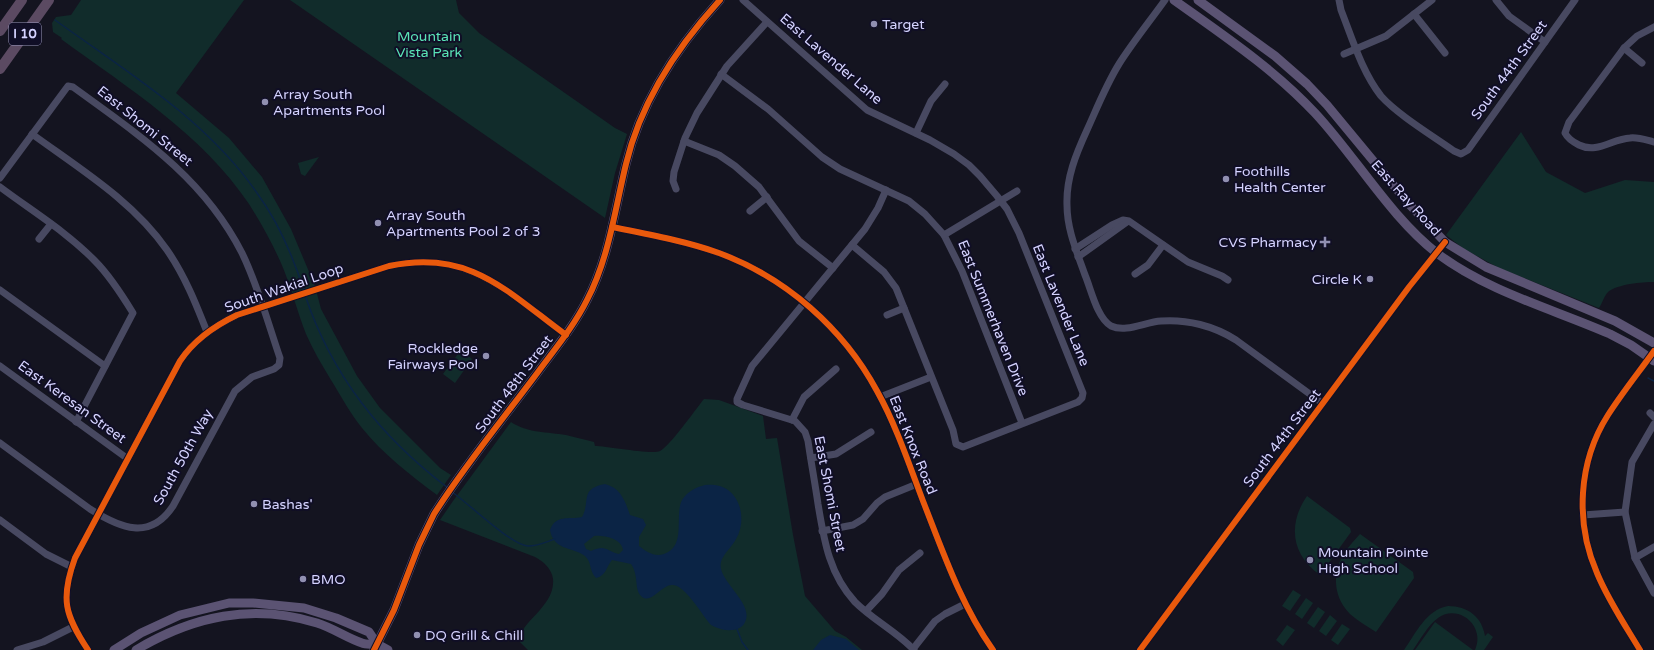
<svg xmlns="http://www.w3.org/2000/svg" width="1654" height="650" viewBox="0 0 1654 650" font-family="'Varela Round',sans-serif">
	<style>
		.green { fill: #112c2b }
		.water { fill: #0b2445; fill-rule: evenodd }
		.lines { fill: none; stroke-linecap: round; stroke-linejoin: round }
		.stream { stroke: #0b2445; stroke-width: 1.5 }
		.minor { stroke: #484961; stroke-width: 7 }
		.major { stroke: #5b5373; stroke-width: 9 }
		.highway { stroke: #5b4a62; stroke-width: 10 }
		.cycleway-casing { stroke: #100e26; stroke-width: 8 }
		.cycleway { stroke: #e8590c; stroke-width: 6 }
		.poi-dot { fill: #9190b1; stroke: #100e26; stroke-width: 1.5 }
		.labels { text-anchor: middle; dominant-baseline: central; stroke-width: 4; stroke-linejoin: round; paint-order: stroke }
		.shield { fill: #100e26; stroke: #9a98be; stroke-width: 1 }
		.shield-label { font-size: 13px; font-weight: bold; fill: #d5d3ff }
		.poi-label { font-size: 14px; fill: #d5d3ff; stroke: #100e26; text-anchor: start }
		.park-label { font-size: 14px; fill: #5ae4b7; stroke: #100e26 }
		.street-label { font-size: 14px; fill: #d5d3ff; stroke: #100e26 }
	</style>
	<rect width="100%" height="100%" fill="#141420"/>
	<g class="green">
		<path d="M81 0H244L176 93 229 138 262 177 291 229 315 286 321 309 357 376 380 408 440 468 451 475 437 495C410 475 383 454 362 428 350 413 341 396 331 380 322 365 313 350 306 334 297 311 291 286 281 263 272 243 261 223 249 204 202 134 128 88 61 39L62 38 53 32 52 23 56 17 71 15Z"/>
		<polygon points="290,0 456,0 459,13 479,33 615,128 627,134 615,173 605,218"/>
		<path d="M1521 132 1546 172 1585 193 1625 180 1654 182V282C1642 282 1618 284 1608 292 1604 296 1602 304 1599 308L1499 268 1464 249 1446 235Z"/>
		<polygon points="319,157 305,176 301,174 298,163"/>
		<polygon points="461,350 472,359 455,383 443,374"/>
		<path d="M704 399 719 400 763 416 766 439 777 438 793 535 805 596 835 631 846 637 862 650H528L520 642C516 624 556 607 553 579 552 569 543 561 535 557L440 520 453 501 511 422C527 433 548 432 566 435 575 437 585 440 594 442L595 446C607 446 652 455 660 451 670 446 695 410 704 399Z"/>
		<path d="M1307 496 1350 528 1351 532 1320 575C1292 555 1287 525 1307 496Z"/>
		<path d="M1360 534 1413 572 1414 578 1376 632C1367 626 1358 621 1350 614 1335 599 1332 578 1341 559 1345 550 1353 542 1360 534Z"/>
		<polygon points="1293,590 1301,595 1290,611 1282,606"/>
		<polygon points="1306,598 1313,603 1302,619 1295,614"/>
		<path d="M1448 606C1468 606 1482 617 1485 636L1488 633 1493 637 1484 650H1475C1486 627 1459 603 1438 618 1428 625 1420 640 1413 650H1404C1416 633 1426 610 1448 606Z"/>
		<polygon points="1318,607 1325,612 1314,628 1307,623"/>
		<polygon points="1330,615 1337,621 1326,636 1319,631"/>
		<polygon points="1435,622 1473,650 1415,650"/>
		<polygon points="1342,624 1350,629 1338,645 1331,640"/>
		<polygon points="1287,625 1295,630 1283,646 1276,640"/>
	</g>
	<g class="water">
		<path d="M605 484C621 488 625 501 630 515L643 519 646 525 639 537V546C647 552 654 557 664 554 687 546 674 516 682 500 687 492 696 487 705 485 712 484 722 485 728 490 743 501 745 524 736 539 732 547 723 554 721 562 716 581 757 604 744 624 741 628 736 630 731 630 724 631 717 628 711 625 702 615 686 586 673 585 662 583 651 606 641 596 634 589 639 575 631 564L612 560C606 567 606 576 596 578 589 571 592 562 585 556 571 546 554 551 550 530 556 514 568 520 582 517 591 501 579 489 605 484ZM594 536C604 535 622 539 623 550L619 554C606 551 606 544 591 551L586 549 584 544Z"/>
		<polygon points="830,635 846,639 859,650 813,650 821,640"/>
	</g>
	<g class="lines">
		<g class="stream">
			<path d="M55 20C127 72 206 119 257 193 279 223 293 256 304 291"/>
			<path d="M305 295C332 376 381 437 448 488"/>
			<polyline points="1648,378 1654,381"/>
			<path d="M452 492C468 503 511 545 528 546 538 546 546 542 555 539"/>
			<polyline points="737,629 742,642 748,650"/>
		</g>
		<g class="minor">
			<polyline points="743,0 867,110 930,140 954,154 969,165 980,176 997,196 1007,209 1019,233 1083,393 1082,398 1078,402 963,447 956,444 953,430 896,288 884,272 852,245"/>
			<path d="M1165 0C1150 21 1133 42 1119 64 1106 85 1097 108 1087 130 1076 154 1066 178 1067 205 1067 230 1077 252 1085 275 1091 289 1097 318 1111 326 1126 333 1145 322 1161 321 1187 319 1214 326 1236 340L1322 403"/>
			<path d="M1339 0 1341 10C1352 38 1362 72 1381 96 1398 115 1433 136 1454 151L1461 154 1468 150 1575 0"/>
			<polyline points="1496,0 1509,16 1545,42"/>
			<polyline points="1414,14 1445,53"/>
			<path d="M1654 27 1637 36 1624 48 1569 122 1565 133C1568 139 1573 142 1579 145 1597 154 1612 139 1630 138 1638 137 1646 140 1654 142"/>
			<polyline points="1624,48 1642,63"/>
			<polyline points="1344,54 1386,36 1432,0"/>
			<polyline points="721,74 768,109 822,157 840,169 909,201 925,214 944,235 962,271 1022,423"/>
			<polyline points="916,133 931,101 945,84"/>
			<path d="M32 134C80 169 133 201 167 250 185 276 196 304 207 332"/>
			<polyline points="684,141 719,155 735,166 759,187 799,241 833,268"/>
			<path d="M0 178 65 90 68 86 73 87C139 135 204 178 242 253 258 286 268 323 280 358L279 365 274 369 252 377 235 391 173 506C150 541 120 528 90 509L0 443"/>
			<path d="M0 187C32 211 67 232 95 261 110 276 122 295 133 313L76 422"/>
			<polyline points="676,189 673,181 674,172 685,138 697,113 727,66 767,22"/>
			<path d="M886 190 878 208 865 229 752 366 737 399V402L743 405 795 421 805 432 808 441C811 462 815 483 818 504 824 540 829 574 855 602 873 620 896 631 914 650"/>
			<polyline points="750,211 767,197"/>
			<path d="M612 227C647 234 685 241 719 253 786 278 843 328 877 391 896 425 909 464 923 501 943 552 961 605 993 650"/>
			<polyline points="944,235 1017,191"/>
			<polyline points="39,239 51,224"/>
			<polyline points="1075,249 1112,225 1123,220 1129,221 1188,262 1222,276 1228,280"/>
			<polyline points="1078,257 1127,222"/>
			<polyline points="1135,274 1148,265 1163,245"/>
			<polyline points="0,290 105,366"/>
			<polyline points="887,315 904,308"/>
			<polyline points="0,366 128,459"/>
			<polyline points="880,397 931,377"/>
			<polyline points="1650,413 1654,417"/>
			<polyline points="792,420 804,397 836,369"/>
			<polyline points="1654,424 1632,462 1625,512 1635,558 1654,593"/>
			<polyline points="811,458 836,454 871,432"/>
			<polyline points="1583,515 1625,512"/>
			<polyline points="0,520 46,554 72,567"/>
			<polyline points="822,531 853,525 863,519 877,503 885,497 917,484"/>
			<polyline points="1635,558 1654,547"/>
			<polyline points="866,611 882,594 899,570 920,553"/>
			<polyline points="913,649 935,621 945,614 965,604"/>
			<polyline points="17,650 43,642 73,627"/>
			<path d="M88 650C65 615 60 599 75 558L180 361C194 340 214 326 237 315L389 266C470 249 506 291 566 335"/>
			<polyline points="1140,650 1409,287 1445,242"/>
			<path d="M1640 650C1625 625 1608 600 1597 573 1575 523 1578 462 1608 415 1622 393 1639 372 1654 351"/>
		</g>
		<g class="major">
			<path d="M1174 0C1223 35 1274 69 1315 113 1356 157 1391 218 1438 254 1489 292 1553 309 1610 334L1631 345 1654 361"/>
			<polyline points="1198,0 1275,56 1307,84 1327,105 1409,204 1445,242 1486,267 1615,321 1654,343"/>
			<polyline points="114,650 141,633 180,615 229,603 253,603 304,608 336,618 369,632 377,644 388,650"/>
			<path d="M136 650C193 616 252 603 317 623 333 628 347 638 362 643 366 645 372 644 377 644"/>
			<path d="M374 650 394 610 419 545 434 514C465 465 503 419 538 372 555 349 574 326 587 300 609 258 615 209 626 164 641 101 677 47 720 0"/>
		</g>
		<g class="highway">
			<polyline points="0,31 22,0"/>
			<polyline points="0,69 49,0"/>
		</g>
		<defs>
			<g id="cycleway">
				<path d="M612 227C647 234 685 241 719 253 786 278 843 328 877 391 896 425 909 464 923 501 943 552 961 605 993 650"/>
				<path d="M88 650C65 615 60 599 75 558L180 361C194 340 214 326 237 315L389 266C470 249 506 291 566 335"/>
				<path d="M374 650 394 610 419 545 434 514C465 465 503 419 538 372 555 349 574 326 587 300 609 258 615 209 626 164 641 101 677 47 720 0"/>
				<polyline points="1140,650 1409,287 1445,242"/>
				<path d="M1640 650C1625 625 1608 600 1597 573 1575 523 1578 462 1608 415 1622 393 1639 372 1654 351"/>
			</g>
		</defs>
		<use href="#cycleway" class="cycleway-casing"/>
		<use href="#cycleway" class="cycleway"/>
	</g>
	<g class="poi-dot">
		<circle cx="874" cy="24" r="4"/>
		<circle cx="265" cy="102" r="4"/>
		<circle cx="1226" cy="179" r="4"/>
		<circle cx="378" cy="223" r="4"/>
		<path d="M1323 236h4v4h4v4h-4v4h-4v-4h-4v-4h4z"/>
		<circle cx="1370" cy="279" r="4"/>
		<circle cx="486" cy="356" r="4"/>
		<circle cx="254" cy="504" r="4"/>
		<circle cx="1310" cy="560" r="4"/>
		<circle cx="303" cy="579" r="4"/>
		<circle cx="417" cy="635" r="4"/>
	</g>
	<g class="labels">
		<rect class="shield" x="9" y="23" width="32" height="22" rx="3"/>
		<g class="shield-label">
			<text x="25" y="34">I 10</text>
		</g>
		<g class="poi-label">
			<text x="882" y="24">Target</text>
			<text x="273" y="94">Array South<tspan x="273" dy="16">Apartments Pool</tspan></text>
			<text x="1234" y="171">Foothills<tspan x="1234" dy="16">Health Center</tspan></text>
			<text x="386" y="215">Array South<tspan x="386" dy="16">Apartments Pool 2 of 3</tspan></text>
			<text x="1317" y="242" text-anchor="end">CVS Pharmacy</text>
			<text x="1362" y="279" text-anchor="end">Circle K</text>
			<text x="478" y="348" text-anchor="end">Rockledge<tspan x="478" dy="16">Fairways Pool</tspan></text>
			<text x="262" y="504">Bashas'</text>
			<text x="1318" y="552">Mountain Pointe<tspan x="1318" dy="16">High School</tspan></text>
			<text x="311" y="579">BMO</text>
			<text x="425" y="635">DQ Grill &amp; Chill</text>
		</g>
		<g class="park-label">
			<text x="429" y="36">Mountain<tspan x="429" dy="16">Vista Park</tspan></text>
		</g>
		<g class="street-label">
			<text transform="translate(831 59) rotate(41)">East Lavender Lane</text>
			<text transform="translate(1509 70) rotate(-54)">South 44th Street</text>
			<text transform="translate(145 126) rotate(39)">East Shomi Street</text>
			<text transform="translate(1406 198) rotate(48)">East Ray Road</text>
			<text transform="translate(284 288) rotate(-19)">South Wakial Loop</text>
			<text transform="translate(1061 305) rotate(68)">East Lavender Lane</text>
			<text transform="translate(993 318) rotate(68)">East Summerhaven Drive</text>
			<text transform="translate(514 384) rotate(-53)">South 48th Street</text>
			<text transform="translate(72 402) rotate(36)">East Keresan Street</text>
			<text transform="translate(1282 438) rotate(-53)">South 44th Street</text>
			<text transform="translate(913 445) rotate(68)">East Knox Road</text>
			<text transform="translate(183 457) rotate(-61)">South 50th Way</text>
			<text transform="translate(830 494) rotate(79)">East Shomi Street</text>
		</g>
	</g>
</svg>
